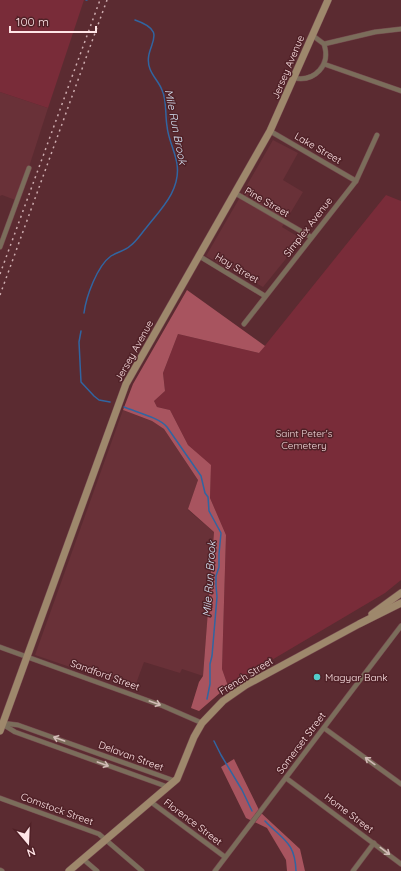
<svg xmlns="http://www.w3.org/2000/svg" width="401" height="871" viewBox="0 0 401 871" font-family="Quicksand,sans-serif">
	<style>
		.built { fill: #693138 }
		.green { fill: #792c39 }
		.forest { fill: #a8545f }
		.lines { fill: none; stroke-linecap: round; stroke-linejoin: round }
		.stream { stroke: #3165a1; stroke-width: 1.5 }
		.street-casing { stroke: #75494e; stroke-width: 5.5 }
		.secondary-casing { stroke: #75494e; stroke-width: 8 }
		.street { stroke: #7b6d5b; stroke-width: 4.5 }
		.secondary { stroke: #9e886c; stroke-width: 7 }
		.rail { stroke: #cdacaf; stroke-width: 1.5; stroke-dasharray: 2 4; stroke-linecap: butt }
		.oneway { stroke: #d1bbb6 }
		.poi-dot { fill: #53cdcb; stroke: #502127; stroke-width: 1.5 }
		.labels { text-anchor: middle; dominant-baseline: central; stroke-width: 3; stroke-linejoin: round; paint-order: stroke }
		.street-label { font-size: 10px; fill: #ffe5e7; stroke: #502127 }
		.park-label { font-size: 10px; fill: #eed5d7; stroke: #502127 }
		.poi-label { font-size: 10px; fill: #ffe5e7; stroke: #502127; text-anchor: start }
		.water-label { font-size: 11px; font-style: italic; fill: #d7e5f6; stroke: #502127 }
	</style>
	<rect width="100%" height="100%" fill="#5b2b31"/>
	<g class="built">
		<polygon points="0,92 48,108 18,201 2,195 0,196"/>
		<polygon points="273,140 298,153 283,180 303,192 282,227 302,239 263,287 206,256"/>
		<polygon points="123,410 152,421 164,429 198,480 188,510 214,532 203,676 182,669 180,673 144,662 134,689 35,655"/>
	</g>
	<g class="green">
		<polygon points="0,0 84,0 48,108 0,92"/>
		<polygon points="386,195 401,201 401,580 385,593 228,686 222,669 226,535 210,498 211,466 188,445 170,410 157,407 154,401 165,391 163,373 178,334 259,353"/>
	</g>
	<g class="forest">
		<polygon points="187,290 265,346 259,353 178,334 163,373 165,391 154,401 157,407 170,410 188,445 211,465 210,498 226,535 222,669 228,686 199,711 191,708 199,682 203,676 214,532 188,509 198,480 164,429 152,421 123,410 133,384"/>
		<polygon points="234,759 260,812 300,849 305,871 287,871 286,860 267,828 246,818 221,767"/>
	</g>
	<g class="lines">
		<g class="stream">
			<polyline points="86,0 87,0"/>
			<path d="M84 313C86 297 97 266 111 256 117 252 125 251 130 246 136 242 141 234 146 228 161 209 181 190 177 164 175 151 168 139 167 126 165 115 167 100 162 90 159 82 153 77 150 69 141 46 173 33 135 20"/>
			<polyline points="81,331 79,342 81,382 94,396 99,400 110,402"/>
			<path d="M124 407C136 412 160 418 167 427L201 476 205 493 208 497 209 511 221 533 219 554V567L216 576V586L217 597 212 656 210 664V684L207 699"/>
			<polyline points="214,741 221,755 242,790 252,811"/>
			<path d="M265 821C283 840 295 842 296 871"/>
		</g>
		<defs>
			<g id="street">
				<polyline points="324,44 375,32 401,29"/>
				<polyline points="324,64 401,91"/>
				<path d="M294 78C315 82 331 65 324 44L312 35"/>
				<polyline points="270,131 356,181"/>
				<polyline points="235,193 311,237"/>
				<polyline points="0,247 29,168"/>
				<polyline points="199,256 265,296"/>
				<polyline points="244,324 356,181 377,135"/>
				<polyline points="0,647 163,706 202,723"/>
				<polyline points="2,723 18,725 175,781"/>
				<polyline points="4,725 15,732 168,787"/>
				<polyline points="324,728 401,784"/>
				<polyline points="286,778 401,864"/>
				<polyline points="0,798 99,834 142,871"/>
				<polyline points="151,802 225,857"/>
				<polyline points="83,859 97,871"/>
				<polyline points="0,870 2,871"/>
				<polyline points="215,871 401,626"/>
				<polyline points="353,871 374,843"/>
			</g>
			<g id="secondary">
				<polyline points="372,614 401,593"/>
				<polyline points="0,731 126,384 270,131 328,0"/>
				<polyline points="69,871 177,779 194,737 202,723 223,701 246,685 359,624 401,603"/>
			</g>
		</defs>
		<use href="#street" class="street-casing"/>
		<use href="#secondary" class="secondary-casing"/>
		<use href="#street" class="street"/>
		<use href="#secondary" class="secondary"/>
		<g class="rail">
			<polyline points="0,274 100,0"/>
			<polyline points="0,295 107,0"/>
		</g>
	</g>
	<defs><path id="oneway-shaft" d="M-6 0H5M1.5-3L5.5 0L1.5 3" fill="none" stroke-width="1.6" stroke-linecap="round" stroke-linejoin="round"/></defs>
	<g class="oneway">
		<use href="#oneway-shaft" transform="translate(155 703) rotate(20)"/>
		<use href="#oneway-shaft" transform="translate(59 739) rotate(-160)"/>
		<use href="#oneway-shaft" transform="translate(370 761) rotate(-144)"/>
		<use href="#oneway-shaft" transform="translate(103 764) rotate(20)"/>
		<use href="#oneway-shaft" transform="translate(385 851) rotate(37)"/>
	</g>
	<circle class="poi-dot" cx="317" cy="677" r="4"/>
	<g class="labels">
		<g class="street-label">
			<text transform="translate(288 67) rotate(-67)">Jersey Avenue</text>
			<text transform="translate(318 148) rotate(30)">Lake Street</text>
			<text transform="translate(267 202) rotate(30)">Pine Street</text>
			<text transform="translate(308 227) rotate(-52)">Simplex Avenue</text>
			<text transform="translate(237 268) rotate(31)">Hay Street</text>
			<text transform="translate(134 351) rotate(-61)">Jersey Avenue</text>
			<text transform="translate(105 675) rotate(20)">Sandford Street</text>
			<text transform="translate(246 676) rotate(-32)">French Street</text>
			<text transform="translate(301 743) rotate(-53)">Somerset Street</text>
			<text transform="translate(131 756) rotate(20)">Delavan Street</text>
			<text transform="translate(57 809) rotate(20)">Comstock Street</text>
			<text transform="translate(349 813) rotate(37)">Home Street</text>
			<text transform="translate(193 822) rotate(37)">Florence Street</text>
		</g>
		<g class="park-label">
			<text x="304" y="433">Saint Peter's<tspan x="304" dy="12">Cemetery</tspan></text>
		</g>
		<g class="poi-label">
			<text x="325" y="677">Magyar Bank</text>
		</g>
		<g class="water-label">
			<text transform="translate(176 127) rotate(79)">Mile Run Brook</text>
			<text transform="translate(209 579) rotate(-86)">Mile Run Brook</text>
		</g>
	</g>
	<g transform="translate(28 843) rotate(161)" stroke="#502127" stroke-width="3" paint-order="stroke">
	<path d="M0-3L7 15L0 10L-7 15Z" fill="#ffe5e7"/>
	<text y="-6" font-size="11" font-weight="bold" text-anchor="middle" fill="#ffe5e7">N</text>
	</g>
	<path d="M10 26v6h86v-6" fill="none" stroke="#ffe5e7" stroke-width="2"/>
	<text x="16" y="26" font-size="12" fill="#ffe5e7" stroke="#502127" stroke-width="3" paint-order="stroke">100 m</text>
</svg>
